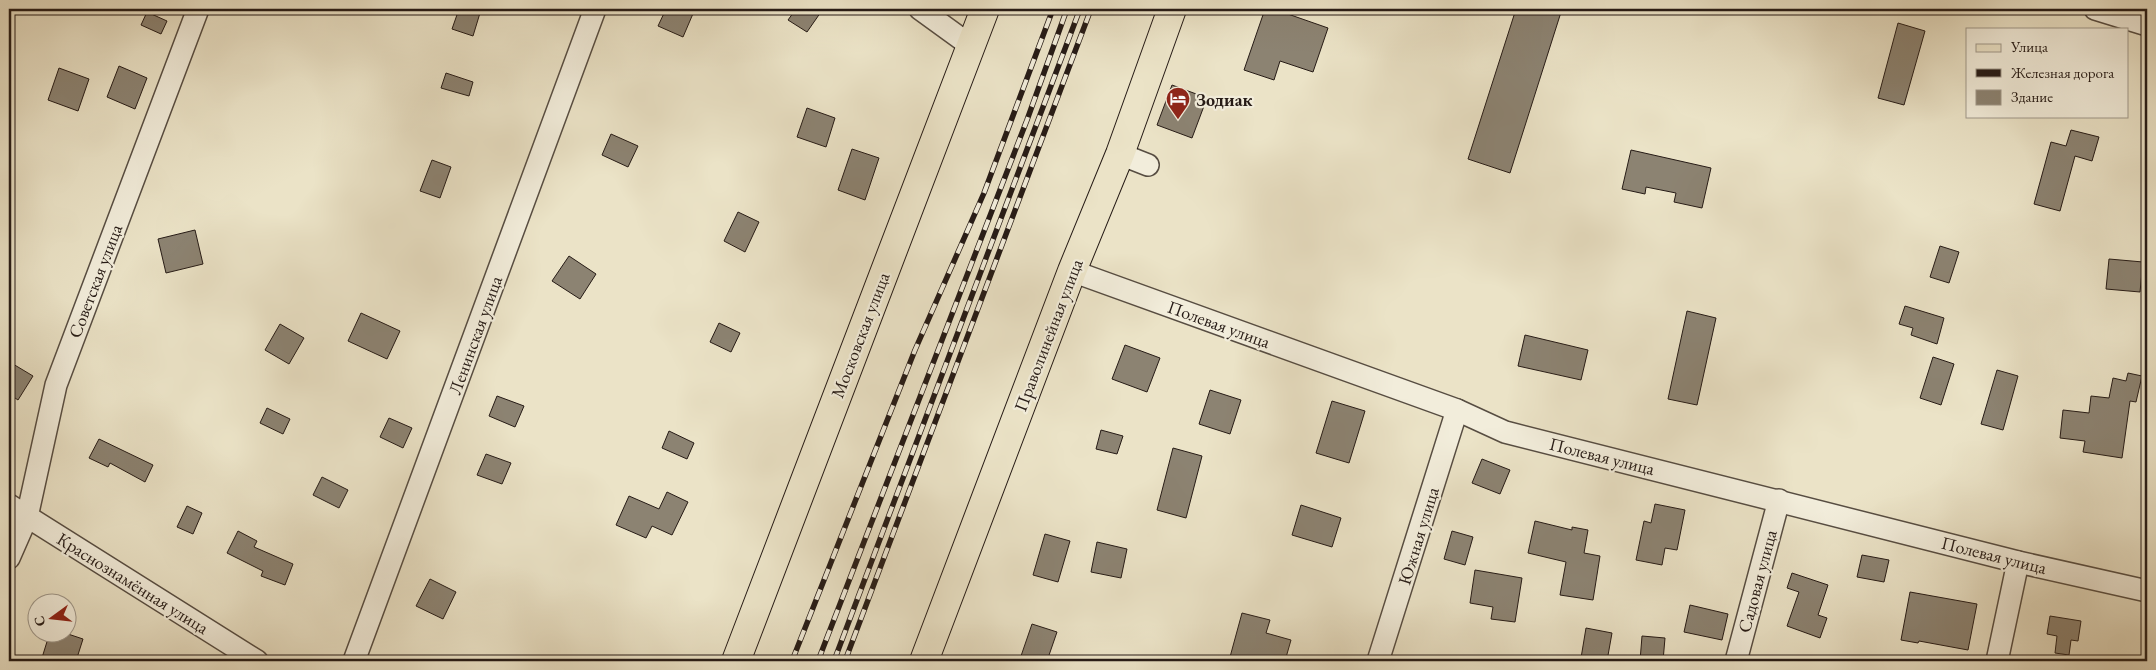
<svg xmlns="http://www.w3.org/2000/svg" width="2156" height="670" viewBox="0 0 2156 670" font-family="'EB Garamond',serif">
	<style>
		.building { fill: #8c8372; stroke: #261b16 }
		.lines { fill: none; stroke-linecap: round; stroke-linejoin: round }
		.minor-casing { stroke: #574d42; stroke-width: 24 }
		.major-casing { stroke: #261b16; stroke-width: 30 }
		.minor { stroke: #f2eddb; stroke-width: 21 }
		.major { stroke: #ebe3c7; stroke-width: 28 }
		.rail-casing { stroke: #261b16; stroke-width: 5.5 }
		.rail { stroke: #f2eddb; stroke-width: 4; stroke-dasharray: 11; stroke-linecap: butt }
		.labels { text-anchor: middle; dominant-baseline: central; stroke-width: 4.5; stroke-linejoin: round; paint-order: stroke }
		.poi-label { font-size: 18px; font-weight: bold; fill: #261b16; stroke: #f2eddb; text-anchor: start }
		.street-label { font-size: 18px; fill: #261b16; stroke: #f2eddb }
	</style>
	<rect width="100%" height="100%" fill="#ebe3c7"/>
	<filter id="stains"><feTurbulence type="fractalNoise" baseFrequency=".004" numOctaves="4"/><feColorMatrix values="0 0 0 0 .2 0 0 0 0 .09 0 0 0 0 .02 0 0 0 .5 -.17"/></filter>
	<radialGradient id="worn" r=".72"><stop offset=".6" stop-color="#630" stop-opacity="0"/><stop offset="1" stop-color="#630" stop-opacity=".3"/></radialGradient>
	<g class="building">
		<polygon points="459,9 480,13 473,36 452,29"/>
		<polygon points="666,9 695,9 683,37 658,26"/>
		<polygon points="796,9 823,9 807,32 788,20"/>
		<polygon points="1265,9 1287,9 1285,13 1328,28 1313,72 1280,61 1274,80 1244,70"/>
		<polygon points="1516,9 1562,9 1510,173 1468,159"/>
		<polygon points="147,12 167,21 161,34 141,25"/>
		<polygon points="1898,23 1925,31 1904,105 1878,98"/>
		<polygon points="119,66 147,78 135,109 107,97"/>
		<polygon points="59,68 89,79 78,111 48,100"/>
		<polygon points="446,73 473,82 469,96 441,88"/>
		<polygon points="1172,85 1207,98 1192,138 1157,125"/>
		<polygon points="807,108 835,118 826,147 797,137"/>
		<polygon points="2071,130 2099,137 2092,161 2075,156 2060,211 2034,204 2051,142 2066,146"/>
		<polygon points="611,134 638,146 628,167 602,155"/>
		<polygon points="852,149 879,158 865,200 838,190"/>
		<polygon points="1631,150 1711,168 1702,208 1674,202 1676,193 1646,187 1645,194 1622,189"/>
		<polygon points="432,160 451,167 440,198 420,191"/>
		<polygon points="738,212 759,222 745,252 724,241"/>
		<polygon points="195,230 203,264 166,273 158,239"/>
		<polygon points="1940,246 1959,252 1949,283 1930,277"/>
		<polygon points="569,256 596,274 580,299 552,281"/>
		<polygon points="2109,259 2143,262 2140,292 2106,289"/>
		<polygon points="1905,306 1944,318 1937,344 1911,335 1913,328 1899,324"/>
		<polygon points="1687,311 1716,318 1697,405 1668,399"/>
		<polygon points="361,313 400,331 387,359 348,341"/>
		<polygon points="719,323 740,333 731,352 710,342"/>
		<polygon points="280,324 304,338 289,364 265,350"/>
		<polygon points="1525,335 1588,350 1581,380 1518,366"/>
		<polygon points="1125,345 1160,358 1147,392 1112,379"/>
		<polygon points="1933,357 1954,364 1941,405 1920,398"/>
		<polygon points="13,364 33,376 18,400 9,394 9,372"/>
		<polygon points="1997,370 2018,376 2003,430 1981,424"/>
		<polygon points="2128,373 2142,376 2136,402 2130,401 2122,458 2083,452 2085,441 2060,438 2063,410 2089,413 2091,396 2109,398 2113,378 2126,381"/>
		<polygon points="1210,390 1241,400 1230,434 1199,424"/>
		<polygon points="497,396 524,406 515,427 489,416"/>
		<polygon points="1332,401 1365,411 1349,463 1316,453"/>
		<polygon points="267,408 290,419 283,434 260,423"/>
		<polygon points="389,418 412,428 403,448 380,437"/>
		<polygon points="1101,430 1123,436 1117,454 1096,449"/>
		<polygon points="669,431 694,443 687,459 662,448"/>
		<polygon points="99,439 153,465 145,482 110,463 108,467 89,458"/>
		<polygon points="1173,448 1202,456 1186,518 1157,510"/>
		<polygon points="486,454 511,463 502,484 477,475"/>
		<polygon points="1482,459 1510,470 1500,494 1472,483"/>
		<polygon points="322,477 348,490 339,508 313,495"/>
		<polygon points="667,492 688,502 672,535 652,526 646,538 616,525 629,496 659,509"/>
		<polygon points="1655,504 1685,510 1677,550 1665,548 1662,565 1636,560 1644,521 1651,523"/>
		<polygon points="1301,505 1341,518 1332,547 1292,535"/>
		<polygon points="187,506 202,513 193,534 177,527"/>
		<polygon points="1535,521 1572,530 1572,527 1588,530 1584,553 1600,556 1593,600 1560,595 1566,562 1528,553"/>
		<polygon points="238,531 257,541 254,547 293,564 285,585 261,576 263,571 227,553"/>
		<polygon points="1452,531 1473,537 1465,565 1444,559"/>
		<polygon points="1045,534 1070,541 1058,582 1033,575"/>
		<polygon points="1097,542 1127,549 1121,578 1091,572"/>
		<polygon points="1862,555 1889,560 1884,582 1857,577"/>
		<polygon points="1475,570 1522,578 1515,622 1491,619 1493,607 1470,603"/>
		<polygon points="1792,573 1828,585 1818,615 1827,618 1820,638 1787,626 1799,592 1787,588"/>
		<polygon points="430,579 456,592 443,619 416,606"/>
		<polygon points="1910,592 1977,604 1968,650 1919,641 1918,643 1901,640"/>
		<polygon points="1690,605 1728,614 1722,640 1684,632"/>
		<polygon points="1242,613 1270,620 1266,633 1291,640 1285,661 1245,661 1230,657"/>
		<polygon points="2050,616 2081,621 2078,641 2071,640 2069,655 2055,653 2057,636 2047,634"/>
		<polygon points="1032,624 1057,632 1047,661 1037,661 1021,656"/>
		<polygon points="1586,628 1612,633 1607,661 1581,658"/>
		<polygon points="50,632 62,632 83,639 76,661 41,661"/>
		<polygon points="1642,636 1665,638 1663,661 1640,661"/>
	</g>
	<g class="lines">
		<defs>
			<g id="minor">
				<polyline points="920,9 971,46"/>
				<polyline points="2095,9 2147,25"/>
				<polyline points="1120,154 1148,165"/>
				<polyline points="1072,271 1457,410 1505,432 2018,562 2147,591"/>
				<polyline points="9,505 257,661"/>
				<polyline points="9,558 27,517 56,385 198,9"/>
				<polyline points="354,661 595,9"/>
				<polyline points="1378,661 1457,410"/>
				<polyline points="1736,661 1779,500"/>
				<polyline points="1997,661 2018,562"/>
			</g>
			<g id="major">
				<polyline points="736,661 985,9"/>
				<polyline points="924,661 1072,271 1120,154 1172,9"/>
			</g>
		</defs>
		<use href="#minor" class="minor-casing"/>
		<use href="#major" class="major-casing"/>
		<use href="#minor" class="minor"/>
		<use href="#major" class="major"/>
		<defs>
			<g id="rail">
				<polyline points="792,661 915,350 984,193 1053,9"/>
				<polyline points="818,661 1027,120 1067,9"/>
				<polyline points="834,661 1080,9"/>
				<polyline points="845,661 1091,9"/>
			</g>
		</defs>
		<use href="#rail" class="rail-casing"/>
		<use href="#rail" class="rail"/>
	</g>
	<defs>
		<symbol id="hotel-pin" viewBox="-11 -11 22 30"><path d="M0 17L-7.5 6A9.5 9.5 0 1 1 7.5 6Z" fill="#8f2418" stroke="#f2eddb"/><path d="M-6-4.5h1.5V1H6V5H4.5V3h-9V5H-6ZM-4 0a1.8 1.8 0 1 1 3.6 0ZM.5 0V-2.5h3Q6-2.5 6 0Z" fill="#fff"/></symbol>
	</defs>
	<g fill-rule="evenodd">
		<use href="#hotel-pin" x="1164" y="85" width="28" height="38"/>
	</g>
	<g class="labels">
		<g class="poi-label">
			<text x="1196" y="99">Зодиак</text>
		</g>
		<g class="street-label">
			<text transform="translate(95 281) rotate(-69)">Советская улица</text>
			<text transform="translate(1219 324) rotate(20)">Полевая улица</text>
			<text transform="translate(475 335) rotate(-70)">Ленинская улица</text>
			<text transform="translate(860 335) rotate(-69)">Московская улица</text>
			<text transform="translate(1048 335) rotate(-69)">Праволинейная улица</text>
			<text transform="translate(1602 456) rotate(14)">Полевая улица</text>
			<text transform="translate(1418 536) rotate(-73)">Южная улица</text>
			<text transform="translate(1994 555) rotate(14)">Полевая улица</text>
			<text transform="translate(1757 581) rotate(-75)">Садовая улица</text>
			<text transform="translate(133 583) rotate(32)">Краснознамённая улица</text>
		</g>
	</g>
	<rect width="2156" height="670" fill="none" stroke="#ebe3c7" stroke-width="30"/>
	<rect x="10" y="10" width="2136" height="650" fill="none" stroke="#261b16" stroke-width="2.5"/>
	<rect x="15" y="15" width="2126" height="640" fill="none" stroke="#261b16"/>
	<rect x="1966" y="28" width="162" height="90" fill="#f2eddb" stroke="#a0998c"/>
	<rect x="1976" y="44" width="25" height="8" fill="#ebe3c7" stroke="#a0998c"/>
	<text x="2011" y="52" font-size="15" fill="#261b16">Улица</text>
	<rect x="1976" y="69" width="25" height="8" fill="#261b16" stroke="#a0998c"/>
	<text x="2011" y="78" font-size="15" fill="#261b16">Железная дорога</text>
	<rect x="1976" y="90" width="25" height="15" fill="#8c8372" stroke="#a0998c"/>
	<text x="2011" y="102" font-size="15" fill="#261b16">Здание</text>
	<g transform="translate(52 618) rotate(255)"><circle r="24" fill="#f2eddb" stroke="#a0998c"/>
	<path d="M0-4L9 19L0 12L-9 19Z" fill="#8f2418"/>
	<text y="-8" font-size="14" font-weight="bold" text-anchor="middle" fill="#261b16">С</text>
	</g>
	<rect width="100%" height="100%" filter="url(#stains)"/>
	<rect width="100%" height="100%" fill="url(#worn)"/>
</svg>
